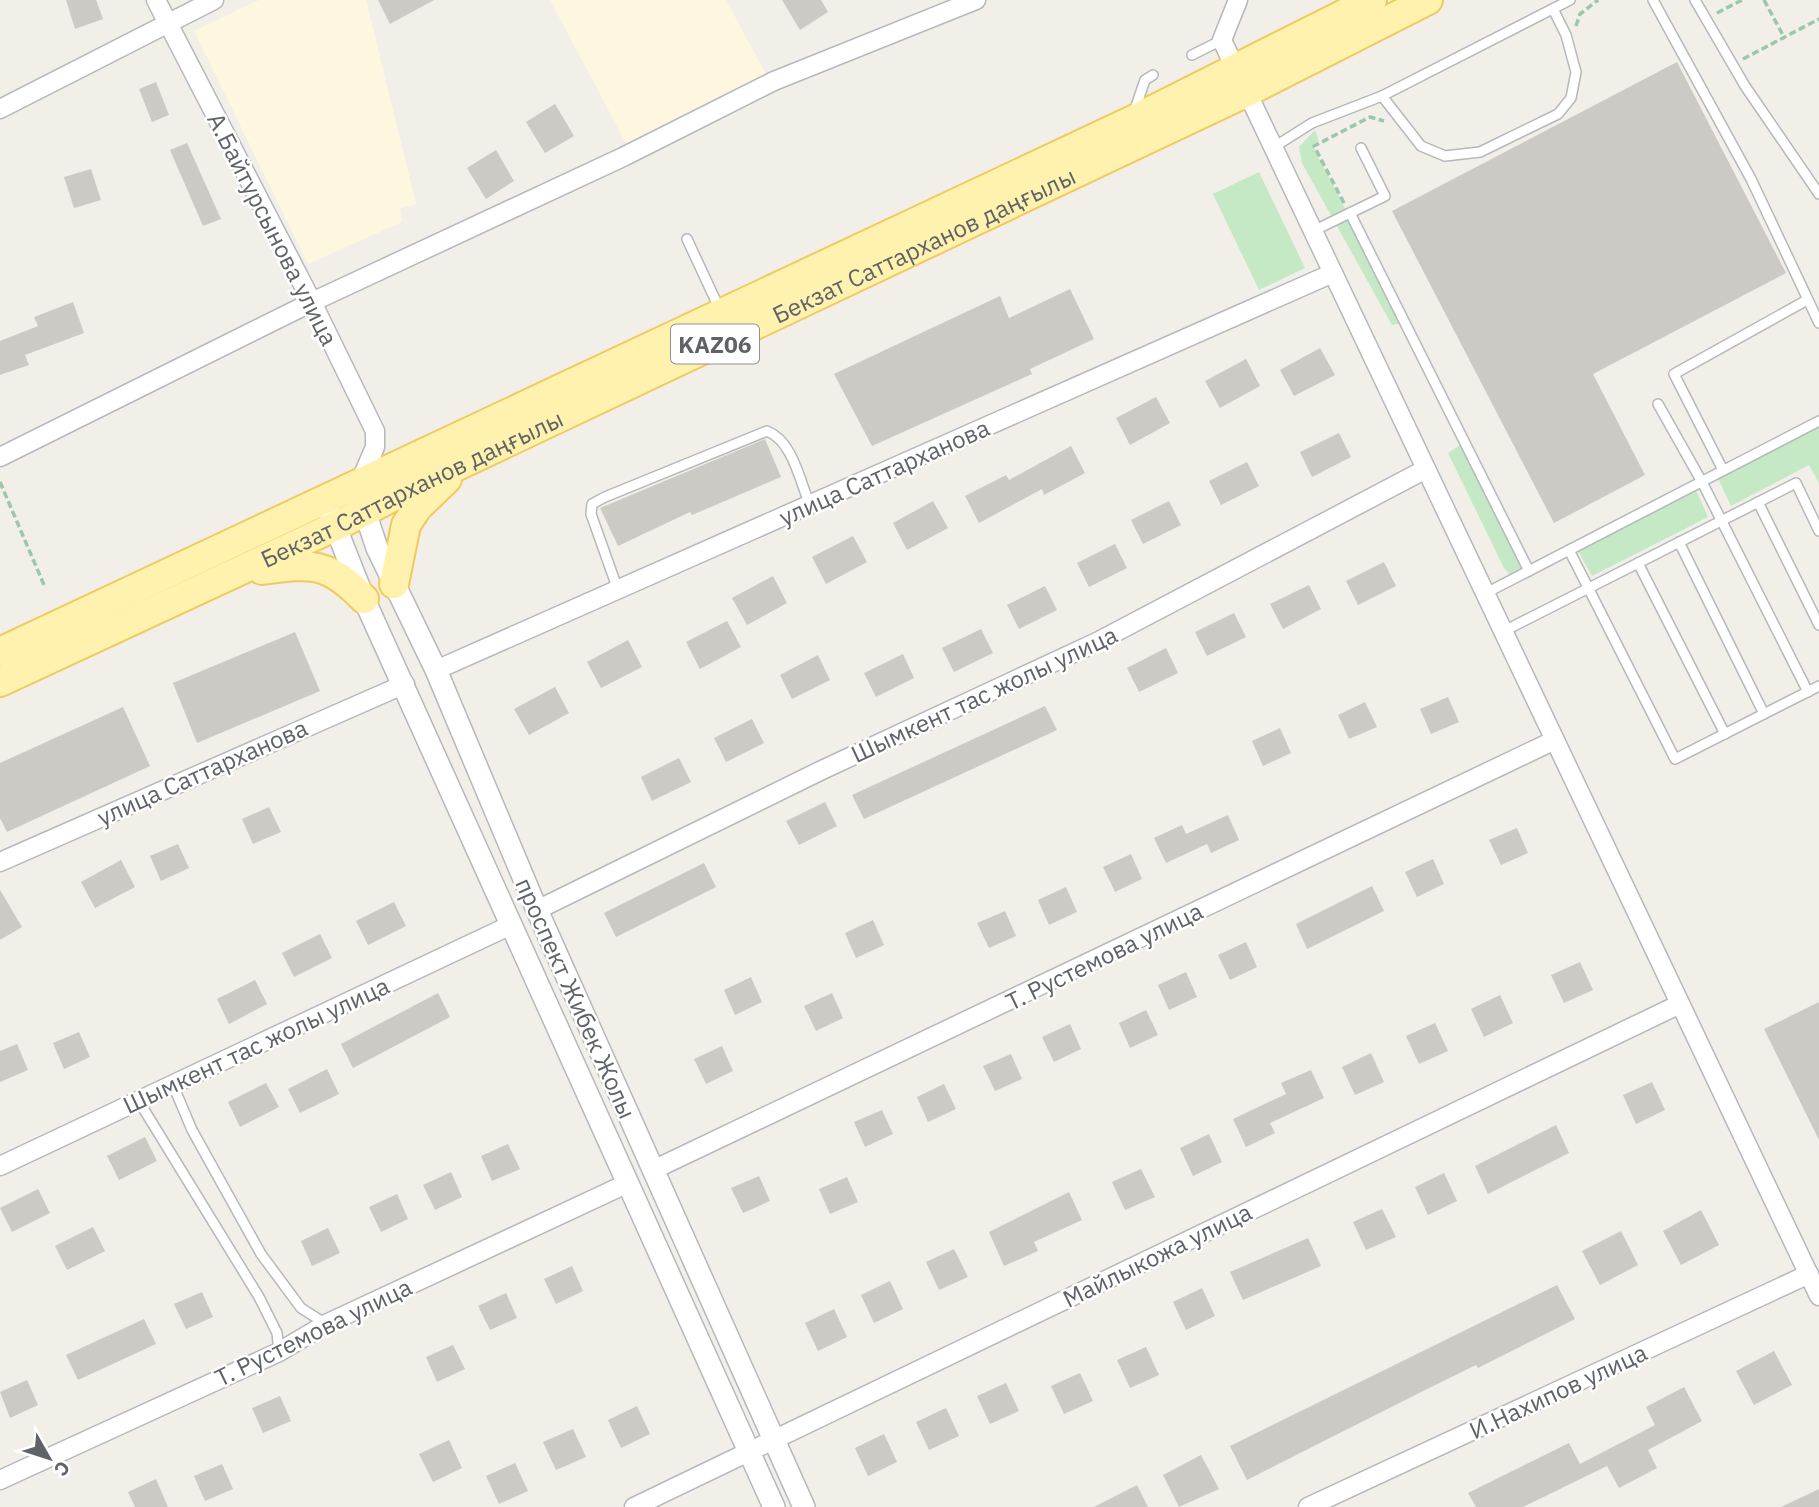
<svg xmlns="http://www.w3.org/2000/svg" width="1819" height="1507" viewBox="0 0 1819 1507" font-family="'IBM Plex Sans',sans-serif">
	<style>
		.commercial { fill: #fef7e0 }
		.green { fill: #c5e8c5 }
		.building { fill: #cccac5 }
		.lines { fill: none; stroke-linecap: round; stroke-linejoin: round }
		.service-casing { stroke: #b5b8bc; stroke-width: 12 }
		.minor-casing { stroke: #b5b8bc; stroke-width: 21 }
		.tertiary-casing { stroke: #b5b8bc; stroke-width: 24 }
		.primary-casing { stroke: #f2c960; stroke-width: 32 }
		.path { stroke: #9cc7a9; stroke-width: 3.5; stroke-dasharray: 7 3.5; stroke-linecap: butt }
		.service { stroke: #fff; stroke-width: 9 }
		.minor { stroke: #fff; stroke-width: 18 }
		.tertiary { stroke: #fff; stroke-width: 21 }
		.primary { stroke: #fff2af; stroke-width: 28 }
		.labels { text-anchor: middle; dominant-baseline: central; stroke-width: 5; stroke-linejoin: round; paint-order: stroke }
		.shield { fill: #fff; stroke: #8f9295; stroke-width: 2 }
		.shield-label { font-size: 23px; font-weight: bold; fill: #5f6368 }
		.street-label { font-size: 24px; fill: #5f6368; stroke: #fff }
	</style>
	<rect width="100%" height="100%" fill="#f1efe8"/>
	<g class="commercial">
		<polygon points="259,0 366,0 416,204 400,208 402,222 308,264 194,31"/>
		<polygon points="550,0 726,0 768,78 627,145"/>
	</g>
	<g class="green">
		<polygon points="1315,130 1319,141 1314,146 1316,153 1405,322 1392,325 1302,163 1299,147"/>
		<polygon points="1259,172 1305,268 1259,290 1213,194"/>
		<polygon points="1819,421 1819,483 1809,465 1731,506 1716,474"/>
		<polygon points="1465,442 1529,571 1514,579 1504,568 1448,453"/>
		<polygon points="1694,486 1708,517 1592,576 1576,547"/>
	</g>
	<g class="building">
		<polygon points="66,0 96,0 103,19 75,29"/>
		<polygon points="378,0 434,0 390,24"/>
		<polygon points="782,0 821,0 828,12 800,30"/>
		<polygon points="1677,62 1786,273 1593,374 1645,475 1554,523 1392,211"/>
		<polygon points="156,82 169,115 152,122 139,89"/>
		<polygon points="555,104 574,136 545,153 526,122"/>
		<polygon points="187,143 221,219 203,226 170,150"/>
		<polygon points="496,150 514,181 486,199 467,168"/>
		<polygon points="91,169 101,200 74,208 64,177"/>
		<polygon points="1070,289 1094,339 1030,369 1032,374 872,446 834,374 1000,296 1009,318"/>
		<polygon points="73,302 84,333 25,355 29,365 0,375 0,341 38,326 34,317"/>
		<polygon points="1320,348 1335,375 1294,396 1280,370"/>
		<polygon points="1246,359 1260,386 1220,408 1205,381"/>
		<polygon points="1156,397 1170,423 1130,445 1116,418"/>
		<polygon points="1339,433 1351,457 1312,477 1300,452"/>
		<polygon points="765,439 781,477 692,515 690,512 618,546 600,508"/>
		<polygon points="1071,446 1085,473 1044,495 1042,489 979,523 965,496 1006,475 1009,480"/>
		<polygon points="1247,462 1259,486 1221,505 1209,481"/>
		<polygon points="933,501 948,528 907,550 893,523"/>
		<polygon points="1169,501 1181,525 1143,544 1131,520"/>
		<polygon points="853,536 867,562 826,584 812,557"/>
		<polygon points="1115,544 1127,568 1089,587 1077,563"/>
		<polygon points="1384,562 1396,586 1358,605 1346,581"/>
		<polygon points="773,576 787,603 747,625 732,598"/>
		<polygon points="1309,585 1321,609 1283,629 1270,604"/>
		<polygon points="1045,586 1057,610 1019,629 1007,605"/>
		<polygon points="1234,613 1246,637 1207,656 1195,632"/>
		<polygon points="727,621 741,647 700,669 686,642"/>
		<polygon points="981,629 993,653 954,672 942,648"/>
		<polygon points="295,632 320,691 197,743 173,683"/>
		<polygon points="628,640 642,667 601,688 587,662"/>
		<polygon points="1166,648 1178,673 1139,692 1127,668"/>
		<polygon points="903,654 914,678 876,697 864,673"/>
		<polygon points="818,655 830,680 792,699 780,675"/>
		<polygon points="555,687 569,713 529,735 514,709"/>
		<polygon points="1448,697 1459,722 1431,734 1420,709"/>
		<polygon points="1365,702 1377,727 1349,739 1338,715"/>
		<polygon points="1045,706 1057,730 864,819 852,795"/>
		<polygon points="123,707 150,766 7,832 0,818 0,763"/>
		<polygon points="752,719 764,743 726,762 714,738"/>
		<polygon points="1280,728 1291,753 1263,766 1252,741"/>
		<polygon points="679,758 691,782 652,801 641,777"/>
		<polygon points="825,802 837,826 799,845 786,821"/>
		<polygon points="269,807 281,832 253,844 242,819"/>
		<polygon points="1228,815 1239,840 1211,853 1207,844 1166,863 1154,838 1182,825 1186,834"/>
		<polygon points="1517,828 1528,853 1501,865 1489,840"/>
		<polygon points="178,844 189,868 161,881 150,856"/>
		<polygon points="1131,854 1142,879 1115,892 1103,867"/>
		<polygon points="1433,859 1444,884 1417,897 1405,872"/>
		<polygon points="121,860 135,887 95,908 81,882"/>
		<polygon points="704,863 716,887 616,937 604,913"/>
		<polygon points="1372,886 1384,911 1307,949 1296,924"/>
		<polygon points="1066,887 1077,912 1049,925 1038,900"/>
		<polygon points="0,890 22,927 0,940"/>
		<polygon points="394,902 406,926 368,945 356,921"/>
		<polygon points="1005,911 1016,936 989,948 977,923"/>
		<polygon points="873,920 884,945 856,958 845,933"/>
		<polygon points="320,934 332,958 294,977 282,953"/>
		<polygon points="1246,942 1257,967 1230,980 1218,955"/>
		<polygon points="1580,962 1593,990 1564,1003 1551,975"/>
		<polygon points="1186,972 1197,997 1169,1010 1158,985"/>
		<polygon points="751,977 762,1002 735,1015 724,990"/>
		<polygon points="255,980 267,1004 229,1024 217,999"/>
		<polygon points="438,993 450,1017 353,1068 341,1044"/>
		<polygon points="832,993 843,1018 816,1031 804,1006"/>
		<polygon points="1500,995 1513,1023 1484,1037 1471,1009"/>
		<polygon points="1819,1002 1819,1140 1764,1029"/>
		<polygon points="1146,1010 1158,1035 1130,1048 1119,1023"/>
		<polygon points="1435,1023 1448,1051 1419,1064 1406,1036"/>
		<polygon points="1070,1024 1081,1049 1054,1062 1042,1037"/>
		<polygon points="79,1032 90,1057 64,1069 53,1043"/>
		<polygon points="17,1044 28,1070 0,1082 0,1051"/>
		<polygon points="722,1046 733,1071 706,1084 694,1059"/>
		<polygon points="1371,1053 1384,1082 1355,1095 1342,1067"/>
		<polygon points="1011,1054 1022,1079 995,1091 983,1066"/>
		<polygon points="327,1069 339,1094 300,1113 288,1089"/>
		<polygon points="1311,1070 1324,1098 1270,1123 1275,1133 1246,1147 1233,1119 1286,1094 1281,1083"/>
		<polygon points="1652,1082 1665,1110 1636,1124 1623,1095"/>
		<polygon points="266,1083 279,1107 240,1127 228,1102"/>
		<polygon points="944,1084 956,1109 928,1122 917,1097"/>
		<polygon points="882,1110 893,1134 865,1147 854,1122"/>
		<polygon points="1556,1125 1569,1153 1488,1194 1475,1166"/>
		<polygon points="1209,1134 1222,1162 1193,1176 1180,1148"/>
		<polygon points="145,1137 157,1161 119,1180 107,1156"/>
		<polygon points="508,1144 520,1169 492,1181 481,1156"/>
		<polygon points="1141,1169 1155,1197 1125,1210 1112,1182"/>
		<polygon points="451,1172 462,1197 435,1210 423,1185"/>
		<polygon points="1444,1173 1457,1201 1428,1215 1415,1187"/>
		<polygon points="759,1176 770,1201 743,1213 731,1188"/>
		<polygon points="847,1177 858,1202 830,1214 819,1189"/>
		<polygon points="38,1189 50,1213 12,1232 0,1208"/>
		<polygon points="1069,1192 1082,1220 1034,1242 1038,1251 1004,1266 989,1232"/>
		<polygon points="397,1194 408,1219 381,1232 369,1207"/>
		<polygon points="1382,1209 1396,1237 1366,1250 1353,1222"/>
		<polygon points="1701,1210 1719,1245 1681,1265 1663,1231"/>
		<polygon points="93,1227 105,1251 67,1270 55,1246"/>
		<polygon points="328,1228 340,1253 312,1266 301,1241"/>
		<polygon points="1621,1231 1638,1265 1600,1285 1582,1251"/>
		<polygon points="1308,1238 1321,1266 1243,1300 1230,1272"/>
		<polygon points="954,1249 968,1277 939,1290 926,1262"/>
		<polygon points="572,1266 583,1291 556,1304 544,1279"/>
		<polygon points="890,1281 903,1309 874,1323 861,1295"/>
		<polygon points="1557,1285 1575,1319 1478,1368 1476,1365 1425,1390 1247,1480 1230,1446"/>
		<polygon points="1202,1288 1215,1316 1186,1330 1173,1302"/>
		<polygon points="202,1292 213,1317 186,1329 174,1304"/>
		<polygon points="506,1293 517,1318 490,1330 478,1306"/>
		<polygon points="834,1309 847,1337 818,1351 805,1323"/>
		<polygon points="144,1319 156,1344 78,1380 66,1355"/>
		<polygon points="453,1345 465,1369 437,1382 426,1357"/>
		<polygon points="1146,1347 1159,1375 1130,1388 1117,1360"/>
		<polygon points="1774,1351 1792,1385 1754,1405 1736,1371"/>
		<polygon points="1080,1373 1093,1401 1064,1414 1051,1386"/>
		<polygon points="27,1380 38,1405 10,1418 0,1392"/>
		<polygon points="1006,1383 1019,1411 990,1424 977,1396"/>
		<polygon points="1684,1387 1702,1421 1648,1450 1657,1468 1619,1488 1607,1466 1523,1507 1476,1507 1468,1493 1569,1443 1580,1464 1655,1425 1646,1407"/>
		<polygon points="280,1396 291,1421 263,1433 252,1408"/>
		<polygon points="637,1406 650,1434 621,1448 608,1420"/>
		<polygon points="946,1408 959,1436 929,1450 916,1422"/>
		<polygon points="573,1429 586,1457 556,1470 543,1442"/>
		<polygon points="884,1434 897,1462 868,1476 855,1448"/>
		<polygon points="449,1440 462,1468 433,1482 419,1454"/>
		<polygon points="1201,1455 1219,1489 1179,1507 1163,1475"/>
		<polygon points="515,1463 528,1491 499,1504 486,1476"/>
		<polygon points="222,1464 233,1489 205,1501 194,1476"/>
		<polygon points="156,1479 168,1507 135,1507 128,1492"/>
		<polygon points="1137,1485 1148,1507 1094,1507"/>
		<polygon points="1819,1489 1819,1507 1781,1507"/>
	</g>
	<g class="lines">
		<defs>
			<g id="service">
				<polyline points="1653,0 1751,179 1819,323"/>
				<polyline points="1695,0 1745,86 1819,194"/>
				<polyline points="1192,55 1222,40"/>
				<polyline points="1382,96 1421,146 1445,156 1480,152 1558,114 1571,98 1576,72 1566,35 1553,9"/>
				<polyline points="1134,112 1145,80 1153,75"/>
				<polyline points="1274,147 1312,123 1382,96 1570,0"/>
				<polyline points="1350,213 1529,571"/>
				<polyline points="1313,231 1385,196 1361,148"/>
				<polyline points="687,239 721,312"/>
				<polyline points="1658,404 1702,482 1808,692"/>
				<polyline points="1723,470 1674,374 1807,300"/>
				<polyline points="1758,502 1819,625"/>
				<polyline points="1679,542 1764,714"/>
				<polyline points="1569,550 1675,759 1819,686"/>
				<polyline points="1638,563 1725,734"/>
				<path d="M618 590 591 514 592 504 605 497 767 431C793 441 800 482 810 505"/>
				<polyline points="1486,593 1819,421"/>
				<polyline points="1504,631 1796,483 1819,531"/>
				<polyline points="173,1085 192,1130 261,1254 301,1308 326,1324"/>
				<polyline points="134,1103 143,1108 259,1297 277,1333 279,1352"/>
			</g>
			<g id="minor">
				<polyline points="156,0 312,302 375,431 375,447 360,482"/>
				<polyline points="1236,70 1222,40 1238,0"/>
				<polyline points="1247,92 1819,1296"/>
				<polyline points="0,109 214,0"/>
				<polyline points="0,457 312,302 623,157 774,81 976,0"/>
				<polyline points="436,670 1333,273"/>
				<polyline points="0,862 405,684"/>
				<polyline points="537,910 822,770 1097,642 1426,469"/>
				<polyline points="0,1166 511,925"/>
				<polyline points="653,1170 1555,740"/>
				<polyline points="0,1480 279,1352 326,1324 626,1184"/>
				<polyline points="634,1507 1680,1004"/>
				<polyline points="1308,1507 1809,1274"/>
			</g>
			<g id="tertiary">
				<polyline points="361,500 377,548 436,670 537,910 804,1507"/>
				<polyline points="330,513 364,599 774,1507"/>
			</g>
			<g id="primary">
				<path d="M262 570C312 563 328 562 364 599"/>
				<polyline points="394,584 406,525 417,508 447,479"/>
				<polyline points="0,652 1131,121 1372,0"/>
				<path id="s1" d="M0 682 336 526 398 494 1247 92 1428 0"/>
			</g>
		</defs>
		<use href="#service" class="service-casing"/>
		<use href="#minor" class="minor-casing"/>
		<use href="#tertiary" class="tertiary-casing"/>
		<use href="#primary" class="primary-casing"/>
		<g class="path">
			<polyline points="1764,0 1784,37"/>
			<polyline points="1717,13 1742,0"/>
			<polyline points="1576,26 1580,14 1598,0"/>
			<polyline points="1743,59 1819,19"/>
			<polyline points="1344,203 1314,146 1370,117 1384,121"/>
			<polyline points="0,482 44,585"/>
		</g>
		<use href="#service" class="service"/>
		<use href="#minor" class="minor"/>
		<use href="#tertiary" class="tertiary"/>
		<use href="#primary" class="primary"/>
	</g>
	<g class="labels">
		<rect class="shield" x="671" y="324.5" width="88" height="39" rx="5"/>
		<g class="shield-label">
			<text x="715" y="344">KАZ06</text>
		</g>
		<g class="street-label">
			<text transform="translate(273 229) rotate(63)">А.Байтурсынова улица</text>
			<text stroke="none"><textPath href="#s1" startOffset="1022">Бекзат Саттарханов даңғылы</textPath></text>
			<text transform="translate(884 472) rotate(-24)">улица Саттарханова</text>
			<text stroke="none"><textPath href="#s1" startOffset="455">Бекзат Саттарханов даңғылы</textPath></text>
			<text transform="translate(984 694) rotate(-25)">Шымкент тас жолы улица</text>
			<text transform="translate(202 772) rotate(-24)">улица Саттарханова</text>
			<text transform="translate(1104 956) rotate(-26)">Т. Рустемова улица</text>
			<text transform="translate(576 998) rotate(66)">проспект Жибек Жолы</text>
			<text transform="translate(256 1045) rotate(-25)">Шымкент тас жолы улица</text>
			<text transform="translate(1157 1255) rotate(-26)">Майлыкожа улица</text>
			<text transform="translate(313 1332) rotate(-26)">Т. Рустемова улица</text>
			<text transform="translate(1558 1391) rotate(-25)">И.Нахипов улица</text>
		</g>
	</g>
	<g transform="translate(49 1458) rotate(129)" stroke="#ffffff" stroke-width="5" paint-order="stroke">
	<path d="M0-5L12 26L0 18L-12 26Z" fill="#5f6368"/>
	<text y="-10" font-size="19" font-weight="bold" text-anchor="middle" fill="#5f6368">С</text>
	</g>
</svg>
